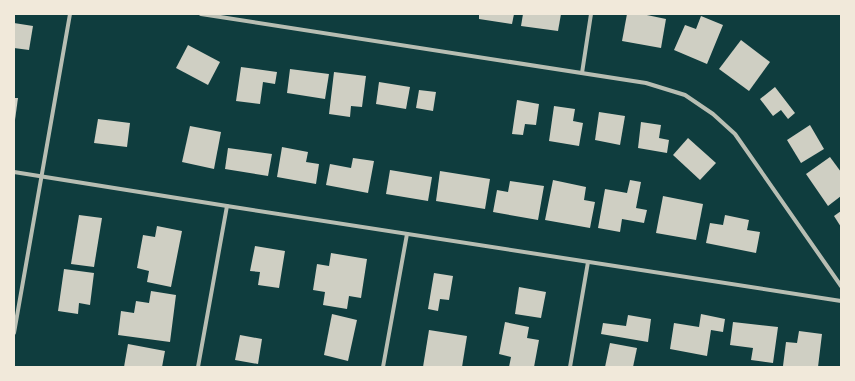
<svg xmlns="http://www.w3.org/2000/svg" width="855" height="381" viewBox="0 0 855 381" font-family="Overpass,sans-serif">
	<style>
		.building { fill: #cfcfc3 }
		.lines { fill: none; stroke-linecap: round; stroke-linejoin: round }
		.minor { stroke: #b8beb3; stroke-width: 4 }
	</style>
	<rect width="100%" height="100%" fill="#0f3d3e"/>
	<g class="building">
		<polygon points="479,14 514,14 512,24 479,19"/>
		<polygon points="523,14 561,14 558,31 521,26"/>
		<polygon points="627,14 642,14 666,19 661,48 622,41"/>
		<polygon points="701,16 723,25 707,64 674,50 685,25 696,29"/>
		<polygon points="14,23 33,26 29,50 14,48"/>
		<polygon points="741,40 770,62 749,91 719,69"/>
		<polygon points="188,45 220,62 208,85 176,68"/>
		<polygon points="241,67 277,72 275,84 263,82 260,104 236,101"/>
		<polygon points="290,69 329,74 325,99 287,93"/>
		<polygon points="334,72 366,76 362,107 351,106 350,117 329,114"/>
		<polygon points="379,82 410,87 406,109 376,104"/>
		<polygon points="775,87 795,113 788,119 781,110 773,116 760,99"/>
		<polygon points="419,90 436,92 433,111 416,108"/>
		<polygon points="14,98 18,98 15,120 14,120"/>
		<polygon points="517,100 539,104 536,125 525,124 523,135 512,134"/>
		<polygon points="554,106 575,109 573,121 583,123 579,146 549,141"/>
		<polygon points="599,112 625,116 620,145 595,140"/>
		<polygon points="98,119 130,123 127,147 94,143"/>
		<polygon points="641,122 661,125 659,138 669,140 667,153 638,148"/>
		<polygon points="810,125 824,149 801,163 787,140"/>
		<polygon points="190,126 221,132 214,169 182,162"/>
		<polygon points="688,138 716,163 700,180 673,155"/>
		<polygon points="282,147 308,152 306,162 319,164 316,184 277,177"/>
		<polygon points="228,148 272,154 268,176 225,169"/>
		<polygon points="830,157 841,172 841,196 828,206 806,174"/>
		<polygon points="353,158 374,161 368,193 326,185 330,164 351,168"/>
		<polygon points="390,170 432,177 428,201 386,194"/>
		<polygon points="440,171 490,179 485,209 436,201"/>
		<polygon points="553,180 586,187 584,200 595,202 590,228 545,220"/>
		<polygon points="630,180 641,182 636,208 647,210 644,223 622,219 620,232 598,228 605,189 627,193"/>
		<polygon points="510,181 544,186 538,220 493,212 497,190 508,192"/>
		<polygon points="663,196 703,204 696,240 656,233"/>
		<polygon points="841,211 841,227 834,216"/>
		<polygon points="79,215 102,218 94,267 71,264"/>
		<polygon points="725,215 749,220 747,230 760,232 756,253 706,243 710,223 723,225"/>
		<polygon points="157,226 182,231 171,287 147,282 149,271 137,268 143,235 155,237"/>
		<polygon points="255,246 285,251 279,288 258,285 260,272 250,271"/>
		<polygon points="331,253 367,259 361,298 349,296 347,309 323,305 325,292 313,290 317,264 329,266"/>
		<polygon points="64,269 94,273 90,305 79,303 78,314 58,311"/>
		<polygon points="434,273 453,276 449,300 440,299 438,311 428,309"/>
		<polygon points="519,287 546,292 541,318 515,314"/>
		<polygon points="151,291 176,295 170,342 118,335 121,311 134,313 136,301 149,303"/>
		<polygon points="332,314 357,320 348,361 324,355"/>
		<polygon points="701,314 725,319 723,332 711,330 707,356 670,349 674,323 699,327"/>
		<polygon points="628,315 651,319 648,342 601,334 603,323 626,326"/>
		<polygon points="505,322 529,327 527,338 539,340 534,367 509,367 511,357 499,354"/>
		<polygon points="733,322 778,327 773,363 751,360 753,348 730,345"/>
		<polygon points="429,330 467,336 462,367 423,367"/>
		<polygon points="799,331 822,334 818,367 783,366 786,342 797,343"/>
		<polygon points="240,335 262,339 258,364 235,360"/>
		<polygon points="610,343 637,348 633,367 605,367"/>
		<polygon points="128,344 165,351 162,367 124,367"/>
	</g>
	<g class="lines">
		<g class="minor">
			<polyline points="201,14 646,83 685,95 713,114 735,134 841,286"/>
			<polyline points="582,73 591,14"/>
			<polyline points="14,172 227,206 841,301"/>
			<polyline points="14,333 70,14"/>
			<polyline points="198,367 227,206"/>
			<polyline points="383,367 407,234"/>
			<polyline points="570,367 588,262"/>
		</g>
	</g>
	<rect width="855" height="381" fill="none" stroke="#f1e9da" stroke-width="30"/>
</svg>
